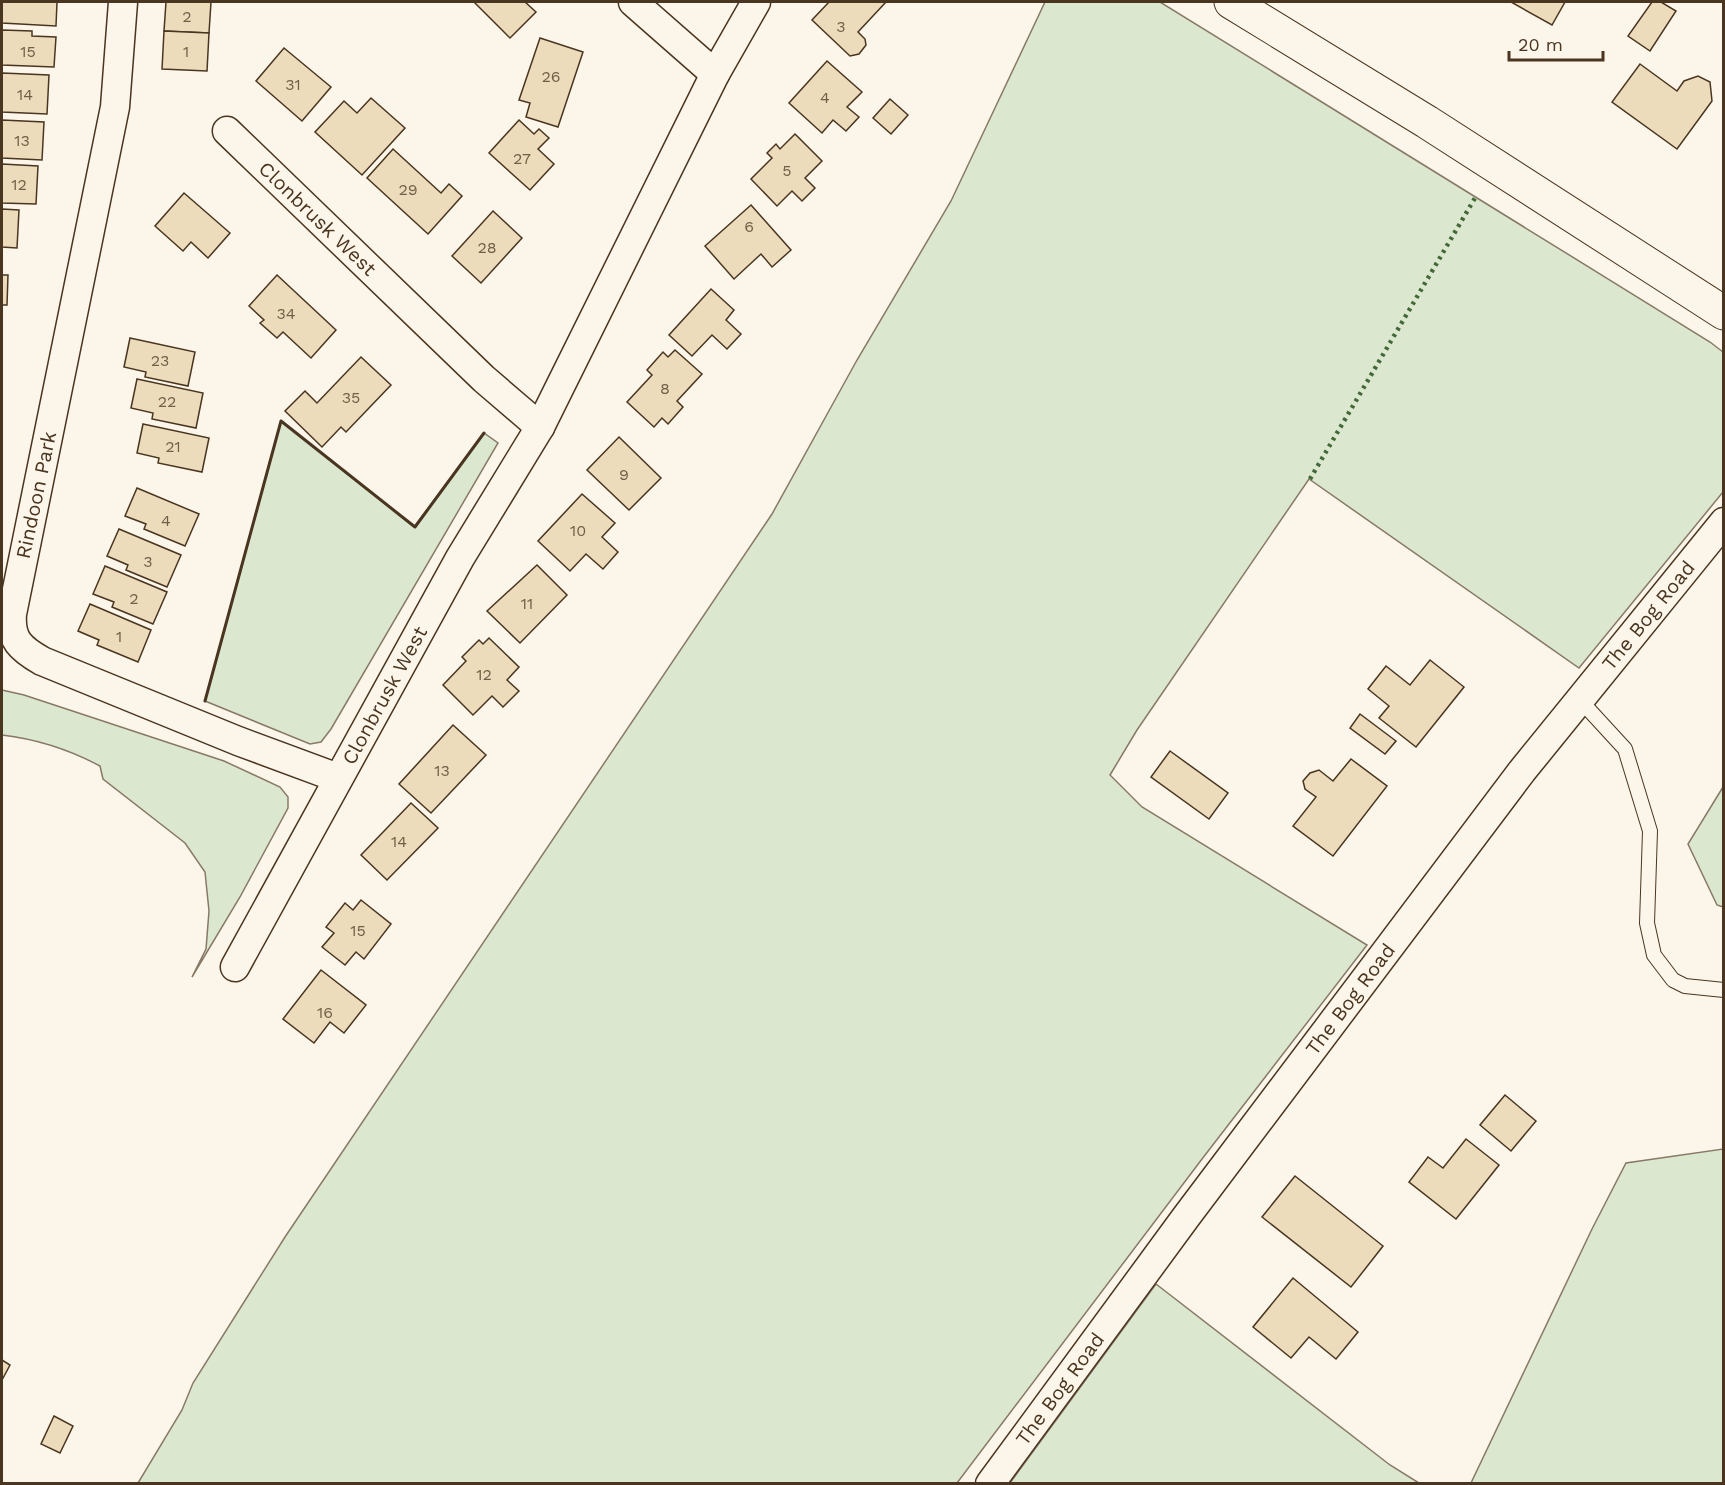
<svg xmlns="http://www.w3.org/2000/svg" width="1725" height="1485" viewBox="0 0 1725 1485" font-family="'Work Sans',sans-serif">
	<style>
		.green { fill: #dce7d0; stroke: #887966; stroke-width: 1.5 }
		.building { fill: #ecdcbc; stroke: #4a3520; stroke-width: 1.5 }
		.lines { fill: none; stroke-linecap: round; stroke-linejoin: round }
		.service-casing { stroke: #4a3520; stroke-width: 16 }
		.minor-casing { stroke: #4a3520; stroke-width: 31 }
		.tertiary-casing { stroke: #4a3520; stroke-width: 35 }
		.service { stroke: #fbf6e9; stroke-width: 14 }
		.minor { stroke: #fbf6e9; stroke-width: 28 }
		.tertiary { stroke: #fbf6e9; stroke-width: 33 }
		.hedge { stroke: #436837; stroke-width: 4.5; stroke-dasharray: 3 4.5; stroke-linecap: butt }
		.wall { stroke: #4a3520; stroke-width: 3 }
		.labels { text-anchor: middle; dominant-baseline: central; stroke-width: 4.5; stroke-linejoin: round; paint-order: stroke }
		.number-label { font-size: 16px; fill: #725f47 }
		.street-label { font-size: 20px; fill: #4a3520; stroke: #fbf6e9 }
	</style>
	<rect width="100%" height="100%" fill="#fbf6e9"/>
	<g class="green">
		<polygon points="1045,2 1160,2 1710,342 1723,352 1723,492 1579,668 1309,479 1137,730 1110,775 1142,807 1367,945 1202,1159 957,1483 138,1483 182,1410 193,1383 285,1237 772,514 857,360 951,201"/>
		<polygon points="281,421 414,527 484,433 498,443 331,729 321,742 310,744 205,701"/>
		<path d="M2 690 24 695 224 761 280 787 288 797V808L240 897 192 977 206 949 209 911 205 872 185 843 103 779 100 766C70 750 36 739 2 735Z"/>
		<polygon points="1723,787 1723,907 1717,905 1688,844"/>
		<polygon points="1723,1149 1723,1483 1471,1483 1592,1229 1626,1163"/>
		<polygon points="1156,1284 1390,1465 1419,1483 1010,1483"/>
	</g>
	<g class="building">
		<polygon points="2,2 57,2 56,26 2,23"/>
		<polygon points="166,2 211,2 209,33 164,31"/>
		<polygon points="474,2 525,2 536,12 510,38"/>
		<polygon points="829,2 886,2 858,32 865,39 866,45 859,54 850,56 812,20"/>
		<polygon points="1511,2 1565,2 1552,25"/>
		<polygon points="1652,2 1661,2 1676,11 1650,51 1628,36"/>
		<polygon points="2,30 32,31 32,36 56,37 54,67 2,65"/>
		<polygon points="164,31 209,33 207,71 162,69"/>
		<polygon points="540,38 583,52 558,127 526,117 530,103 519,100"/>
		<polygon points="284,48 331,87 302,121 256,81"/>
		<polygon points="827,61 862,92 847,107 859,117 846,131 833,120 822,133 789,103"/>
		<polygon points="1640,64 1677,91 1684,81 1698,76 1710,82 1712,101 1677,149 1612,102"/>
		<polygon points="2,73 49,75 47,114 2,112"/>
		<polygon points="371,98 405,128 362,175 315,132 344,101 357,113"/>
		<polygon points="890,99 908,115 891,134 873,118"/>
		<polygon points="2,120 44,122 42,160 2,158"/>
		<polygon points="519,120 534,134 539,129 549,138 538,149 554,164 530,190 489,153"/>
		<polygon points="795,134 822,161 805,178 815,188 802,201 792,191 777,206 751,179 772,158 767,153 776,144 780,149"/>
		<polygon points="393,149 441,193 449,184 462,196 428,234 367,178"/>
		<polygon points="2,164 38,166 36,204 2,203"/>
		<polygon points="184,193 230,233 208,258 191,242 183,251 155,226"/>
		<polygon points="751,205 791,250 772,267 761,254 734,279 705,246"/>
		<polygon points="2,209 19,210 17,248 2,247"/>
		<polygon points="493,211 522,238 481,283 452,256"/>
		<polygon points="2,275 8,275 7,305 2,305"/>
		<polygon points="277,275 336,330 311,358 283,332 277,338 260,323 264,320 249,306"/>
		<polygon points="711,289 734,310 726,320 741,334 727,349 712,335 692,356 669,335"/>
		<polygon points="130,338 195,352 188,386 145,377 146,372 124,367"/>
		<polygon points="675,350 702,374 677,401 683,407 668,424 662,418 654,427 627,402 652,375 647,370 663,352 668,357"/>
		<polygon points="361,357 391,385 346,432 341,427 322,447 285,411 305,391 317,403"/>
		<polygon points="137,379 203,393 196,428 152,419 153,413 131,408"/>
		<polygon points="143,424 209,438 202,472 158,463 159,458 137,453"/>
		<polygon points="619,437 661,478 629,510 587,470"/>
		<polygon points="137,488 199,514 185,546 144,529 146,524 125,516"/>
		<polygon points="582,494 615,523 602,537 618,552 603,569 586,554 570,571 538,541"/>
		<polygon points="119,529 181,555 167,587 126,570 128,565 107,556"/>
		<polygon points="537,565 567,595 520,643 487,611"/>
		<polygon points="105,566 167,592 153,624 112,607 114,602 93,594"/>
		<polygon points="90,604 151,630 138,662 97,645 99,640 78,631"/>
		<polygon points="489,638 519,667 507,680 519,691 503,707 492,696 473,715 443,685 466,661 462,657 479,640 483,644"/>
		<polygon points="1430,660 1464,687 1416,747 1379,718 1389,706 1368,689 1386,666 1410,685"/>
		<polygon points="1360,714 1396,741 1385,754 1350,728"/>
		<polygon points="453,725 486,755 431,813 399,784"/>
		<polygon points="1170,751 1228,793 1209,819 1151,777"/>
		<polygon points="1351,759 1387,786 1333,856 1293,826 1316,797 1305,789 1303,781 1310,773 1319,770 1333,781"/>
		<polygon points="411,803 438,828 387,880 361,855"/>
		<polygon points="361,900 391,924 364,959 356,952 345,965 322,947 334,933 326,927 345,903 353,910"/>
		<polygon points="321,970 366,1005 344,1033 330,1022 314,1043 283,1019"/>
		<polygon points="1505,1095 1536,1121 1511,1151 1480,1125"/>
		<polygon points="1466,1139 1499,1165 1456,1219 1409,1182 1428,1157 1443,1168"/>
		<polygon points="1295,1176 1383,1246 1351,1287 1262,1217"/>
		<polygon points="1293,1278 1358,1332 1336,1359 1309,1337 1291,1358 1253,1327"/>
		<polygon points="2,1360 10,1365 2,1380"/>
		<polygon points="54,1416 73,1426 60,1453 41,1444"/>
	</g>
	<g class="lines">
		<defs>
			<polyline id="service" points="1580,700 1625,749 1650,831 1647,923 1654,955 1673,980 1685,986 1724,990"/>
			<g id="minor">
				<path d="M123 2 115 107 12 614C10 640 21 649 42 661L238 741 338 778"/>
				<polyline points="633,2 715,74"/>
				<path id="s1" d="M227 131 484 379 540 427"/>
				<path id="s2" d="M235 967 460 558 540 427 715 74 756 2"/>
				<path id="s3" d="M990 1484 1186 1217 1522 771 1724 522"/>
			</g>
			<polyline id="tertiary" points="1231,2 1427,122 1724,313"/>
		</defs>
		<use href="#service" class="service-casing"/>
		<use href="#minor" class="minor-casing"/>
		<use href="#tertiary" class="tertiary-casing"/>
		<use href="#service" class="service"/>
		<use href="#minor" class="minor"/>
		<use href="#tertiary" class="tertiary"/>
		<polyline class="hedge" points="1310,479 1475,198"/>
		<polyline class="wall" points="205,701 281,421 415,527 484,433"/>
	</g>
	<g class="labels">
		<g class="number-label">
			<text x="187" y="16">2</text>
			<text x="841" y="26">3</text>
			<text x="28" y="51">15</text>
			<text x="186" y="51">1</text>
			<text x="551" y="76">26</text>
			<text x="293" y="84">31</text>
			<text x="25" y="94">14</text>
			<text x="825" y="97">4</text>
			<text x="22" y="140">13</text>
			<text x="522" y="158">27</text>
			<text x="787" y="170">5</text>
			<text x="19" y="184">12</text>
			<text x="408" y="189">29</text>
			<text x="749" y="226">6</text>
			<text x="487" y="247">28</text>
			<text x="286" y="313">34</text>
			<text x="160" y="360">23</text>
			<text x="665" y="388">8</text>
			<text x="351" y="397">35</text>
			<text x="167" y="401">22</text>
			<text x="173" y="446">21</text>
			<text x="624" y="474">9</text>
			<text x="166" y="520">4</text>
			<text x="578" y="530">10</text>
			<text x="148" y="561">3</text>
			<text x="134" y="598">2</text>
			<text x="527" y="603">11</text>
			<text x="119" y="636">1</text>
			<text x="484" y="674">12</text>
			<text x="442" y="770">13</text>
			<text x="399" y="841">14</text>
			<text x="358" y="930">15</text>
			<text x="325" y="1012">16</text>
		</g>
		<g class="street-label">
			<text stroke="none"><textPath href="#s1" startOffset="126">Clonbrusk West</textPath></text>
			<text transform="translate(36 495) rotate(-78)">Rindoon Park</text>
			<text stroke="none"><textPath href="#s3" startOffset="1090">The Bog Road</textPath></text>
			<text stroke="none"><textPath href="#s2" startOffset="310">Clonbrusk West</textPath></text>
			<text stroke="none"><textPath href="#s3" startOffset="604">The Bog Road</textPath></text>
			<text stroke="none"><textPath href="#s3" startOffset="118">The Bog Road</textPath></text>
		</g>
	</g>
	<rect width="1725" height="1485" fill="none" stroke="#4a3520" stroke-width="6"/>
	<path d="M1509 51v9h94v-9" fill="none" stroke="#4a3520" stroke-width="3"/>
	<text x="1518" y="51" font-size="18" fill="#4a3520" stroke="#fbf6e9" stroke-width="4.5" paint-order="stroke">20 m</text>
</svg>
